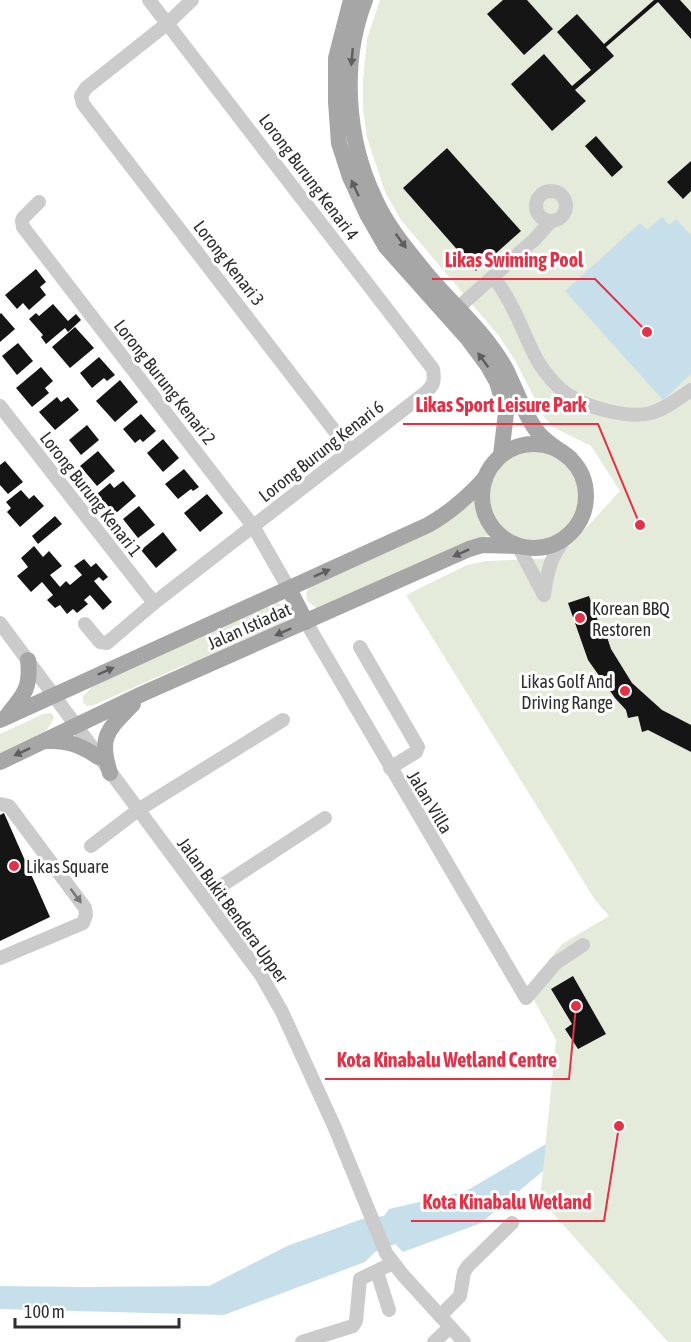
<svg xmlns="http://www.w3.org/2000/svg" width="691" height="1342" viewBox="0 0 691 1342" font-family="'Asap Condensed',sans-serif">
	<style>
		.green { fill: #e4ebdb }
		.water { fill: #c7dfeb }
		.building { fill: #151515 }
		.lines { fill: none; stroke-linecap: round; stroke-linejoin: round }
		.minor { stroke: #cbcbcb; stroke-width: 14 }
		.major { stroke: #a6a6a6; stroke-width: 16 }
		.oneway { fill: #5e5e5e }
		.oneway2 { fill: #757575 }
		.poi-dot { fill: #e33147; stroke: #fff; stroke-width: 2 }
		.labels { text-anchor: middle; dominant-baseline: central; stroke-width: 6; stroke-linejoin: round; paint-order: stroke }
		.street-label { font-size: 18px; fill: #2e2e2e; stroke: #fff }
		.poi-label { font-size: 18px; fill: #2e2e2e; stroke: #fff; text-anchor: start }
		.leader { fill: none; stroke: #e33147; stroke-width: 2 }
		.callout-dot { fill: #e33147; stroke: #fff; stroke-width: 2 }
		.callout-label { font-size: 20px; text-anchor: middle; font-weight: bold; fill: #e33147; stroke: #fff; stroke-width: 6; stroke-linejoin: round; paint-order: stroke }
	</style>
	<rect width="100%" height="100%" fill="#fff"/>
	<g class="green">
		<polygon points="380,0 691,0 691,1342 668,1342 540,1199 556,1040 527,987 562,944 609,916 595,900 406,595 467,565 486,561 558,558 620,491 591,446 553,427 544,417 516,362 499,336 401,220 385,192 367,138 363,109 363,81 367,39"/>
		<circle cx="532" cy="497" r="46"/>
		<polygon points="475,499 478,517 490,536 482,537 316,608 307,600 306,593 310,586"/>
		<polygon points="277,602 286,608 286,623 221,655 182,666 94,705 87,706 83,702 83,696 96,683"/>
		<path d="M51 713 54 717C48 738 18 747 0 755V734L43 714Z"/>
	</g>
	<g class="water">
		<polygon points="662,217 669,225 676,219 691,235 691,374 663,400 565,291 640,223 647,230"/>
		<polygon points="546,1144 543,1171 481,1223 403,1252 395,1244 375,1252 365,1262 224,1315 0,1309 0,1286 84,1287 209,1286 287,1246 362,1219 384,1216 389,1209 466,1191"/>
	</g>
	<g class="building">
		<polygon points="503,0 527,0 553,29 524,55 487,14"/>
		<polygon points="654,0 680,0 691,12 691,39 658,2 606,47 614,56 575,90 586,101 552,131 511,84 544,54 572,86 591,70 557,32 577,14 604,44"/>
		<polygon points="596,136 623,167 612,177 585,146"/>
		<polygon points="447,148 521,231 476,271 403,188"/>
		<polygon points="691,161 691,191 683,199 667,182"/>
		<polygon points="36,269 46,282 40,287 46,295 29,310 23,303 17,309 5,295"/>
		<polygon points="53,304 68,321 76,314 81,320 68,332 65,328 46,344 41,337 43,335 29,319 36,313 39,316"/>
		<polygon points="1,313 15,329 0,342 0,314"/>
		<polygon points="75,327 94,348 70,368 52,347"/>
		<polygon points="18,343 33,361 17,375 2,356"/>
		<polygon points="99,357 115,375 107,381 104,378 92,388 80,373"/>
		<polygon points="41,367 53,381 45,388 49,393 32,407 16,388"/>
		<polygon points="120,380 138,402 115,422 96,401"/>
		<polygon points="57,397 61,402 68,397 79,410 55,430 39,412"/>
		<polygon points="141,414 156,431 143,442 140,439 135,443 123,429"/>
		<polygon points="87,425 99,440 81,455 69,440"/>
		<polygon points="163,439 179,458 163,472 147,453"/>
		<polygon points="98,451 115,471 97,486 80,466"/>
		<polygon points="5,461 23,482 8,494 0,485 0,465"/>
		<polygon points="184,469 199,487 193,491 191,489 178,499 165,484"/>
		<polygon points="123,481 136,496 115,514 97,494 110,483 114,488"/>
		<polygon points="21,490 29,499 34,495 44,506 20,527 7,512 11,508 6,502"/>
		<polygon points="207,494 223,513 200,532 184,513"/>
		<polygon points="139,506 155,525 138,538 123,519"/>
		<polygon points="55,516 62,524 38,544 32,536"/>
		<polygon points="163,532 177,550 156,568 141,550"/>
		<polygon points="34,546 43,557 49,551 62,566 50,575 60,587 66,581 70,585 82,575 74,566 84,559 91,567 96,563 108,577 103,581 99,577 94,581 112,602 103,610 90,595 84,600 88,604 77,613 73,609 67,614 60,605 55,608 47,600 53,595 42,582 31,592 17,576 28,567 21,558"/>
		<polygon points="589,596 603,635 606,634 611,649 632,683 662,710 691,725 691,752 648,730 642,732 638,716 628,718 626,710 615,698 588,660 568,603"/>
		<polygon points="4,813 50,917 0,941 0,815"/>
		<polygon points="573,976 606,1034 578,1049 565,1029 572,1024 551,989"/>
	</g>
	<g class="lines">
		<g class="minor">
			<polyline points="192,0 168,23 86,88 81,96 83,104 350,451"/>
			<circle cx="551" cy="206" r="15"/>
			<polyline points="39,202 23,218 22,221 23,227 253,526 289,589"/>
			<path d="M493 277C513 301 522 331 536 358 543 371 558 389 570 396 589 408 629 419 651 413 665 409 678 399 691 390"/>
			<polyline points="459,307 535,239 551,221"/>
			<polyline points="0,406 154,603"/>
			<polyline points="518,546 544,595"/>
			<path d="M544 595C548 568 550 558 567 536"/>
			<polyline points="306,622 526,998 556,963 583,945"/>
			<polyline points="0,623 261,975 282,1012 335,1128 386,1253 402,1274 464,1342"/>
			<path d="M85 624 100 642 107 643 154 603 425 393C434 385 435 381 433 369L149 0"/>
			<polyline points="360,647 418,747 416,752 390,768"/>
			<polyline points="0,804 9,806 85,908 86,915 83,923 0,958"/>
			<polyline points="91,846 138,810 283,720"/>
			<polyline points="204,897 325,818"/>
			<polyline points="377,1272 389,1310"/>
			<polyline points="440,1316 460,1296 464,1272 468,1266 512,1223"/>
			<polyline points="302,1342 353,1326 356,1321 360,1279 393,1263"/>
			<polyline points="434,1342 450,1327"/>
		</g>
		<g class="major">
			<polyline points="351,0 336,58 336,102 339,143 350,177 367,214 386,247 468,339 488,366 497,382 506,413 501,455"/>
			<path d="M365 0C341 62 346 139 375 199 386 224 404 246 421 267 442 294 469 317 490 345 497 355 505 365 509 376 519 396 526 419 541 436 549 444 560 451 570 458"/>
			<circle cx="534" cy="496" r="52"/>
			<polyline points="289,589 306,622"/>
			<path d="M9 713C25 694 31 686 28 660"/>
			<path d="M0 720 428 525C451 512 467 498 485 478"/>
			<path d="M47 741C68 740 82 746 98 757"/>
			<polyline points="0,762 142,694 469,549 482,545 518,546"/>
			<path d="M110 773C98 736 108 730 133 704"/>
		</g>
	</g>
	<defs><path id="oneway-solid" d="M-6-.8H1V-3.2L6.5 0L1 3.2V.8H-6Z" transform="scale(1.5)"/></defs>
	<g class="oneway">
		<use href="#oneway-solid" transform="translate(352 57) rotate(95)"/>
		<use href="#oneway-solid" transform="translate(355 188) rotate(-115)"/>
		<use href="#oneway-solid" transform="translate(401 241) rotate(54)"/>
		<use href="#oneway-solid" transform="translate(483 360) rotate(-126)"/>
		<use href="#oneway-solid" transform="translate(461 553) rotate(156)"/>
		<use href="#oneway-solid" transform="translate(322 573) rotate(-24)"/>
		<use href="#oneway-solid" transform="translate(283 632) rotate(156)"/>
		<use href="#oneway-solid" transform="translate(106 671) rotate(-24)"/>
		<use href="#oneway-solid" transform="translate(22 752) rotate(155)"/>
	</g>
	<use class="oneway2" href="#oneway-solid" transform="translate(76 896) rotate(53)"/>
	<g class="poi-dot">
		<circle cx="580" cy="618" r="6"/>
		<circle cx="625" cy="691" r="6"/>
		<circle cx="14" cy="866" r="6"/>
	</g>
	<g class="labels">
		<g class="street-label">
			<text transform="translate(309 177) rotate(53)">Lorong Burung Kenari 4</text>
			<text transform="translate(229 263) rotate(52)">Lorong Kenari 3</text>
			<text transform="translate(165 382) rotate(52)">Lorong Burung Kenari 2</text>
			<text transform="translate(321 451) rotate(-38)">Lorong Burung Kenari 6</text>
			<text transform="translate(91 494) rotate(52)">Lorong Burung Kenari 1</text>
			<text transform="translate(249 626) rotate(-24)">Jalan Istiadat</text>
			<text transform="translate(430 802) rotate(59)">Jalan Villa</text>
			<text transform="translate(233 910) rotate(54)">Jalan Bukit Bendera Upper</text>
		</g>
		<g class="poi-label">
			<text x="592" y="608">Korean BBQ<tspan x="592" dy="21">Restoren</tspan></text>
			<text x="613" y="681" text-anchor="end">Likas Golf And<tspan x="613" dy="21">Driving Range</tspan></text>
			<text x="26" y="866">Likas Square</text>
		</g>
	</g>
	<path class="leader" d="M647 332L595 279H432M640 525L598 424H403M576 1006L569 1079H325M619 1126L604 1221H411"/>
	<g class="callout-dot">
		<circle cx="647" cy="332" r="6"/>
		<circle cx="640" cy="525" r="6"/>
		<circle cx="576" cy="1006" r="6"/>
		<circle cx="619" cy="1126" r="6"/>
	</g>
	<g class="callout-label">
		<text x="514" y="267">Likas Swiming Pool</text>
		<text x="501" y="412">Likas Sport Leisure Park</text>
		<text x="447" y="1067">Kota Kinabalu Wetland Centre</text>
		<text x="507" y="1209">Kota Kinabalu Wetland</text>
	</g>
	<path d="M15 1318v9h164v-9" fill="none" stroke="#2e2e2e" stroke-width="3"/>
	<text x="24" y="1318" font-size="18" fill="#2e2e2e" stroke="#ffffff" stroke-width="4.5" paint-order="stroke">100 m</text>
</svg>
